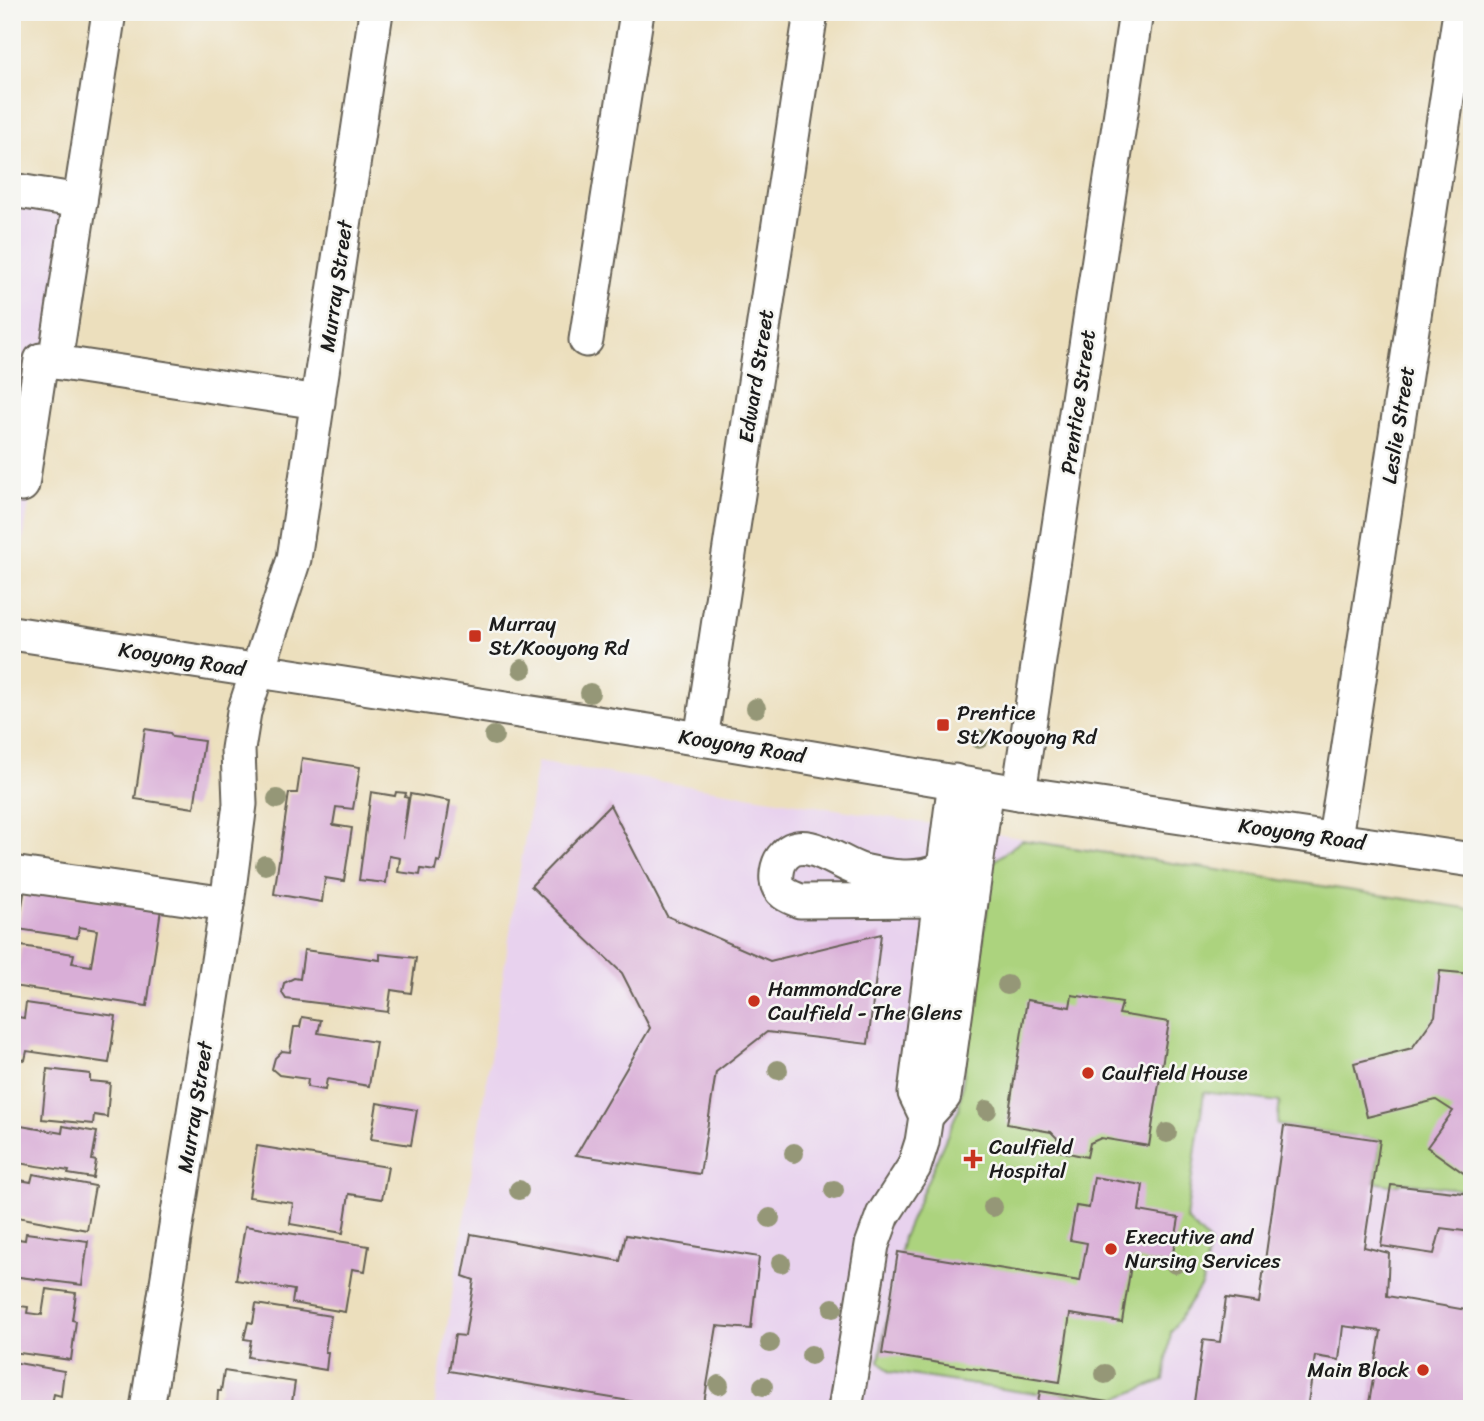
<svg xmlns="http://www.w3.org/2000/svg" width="1484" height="1421" viewBox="0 0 1484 1421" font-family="Sriracha,sans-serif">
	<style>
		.built { fill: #e8d2ee }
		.green { fill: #acd37e; stroke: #64784d; stroke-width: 2 }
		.building { fill: #d9aed7 }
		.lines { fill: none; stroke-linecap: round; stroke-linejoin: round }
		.minor-casing { stroke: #656054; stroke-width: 37 }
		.minor { stroke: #fff; stroke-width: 33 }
		.tree { fill: #959777 }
		.poi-dot { fill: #c8321e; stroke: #f6f6f2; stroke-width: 2.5 }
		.labels { text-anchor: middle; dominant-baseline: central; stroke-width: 5; stroke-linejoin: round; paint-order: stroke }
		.street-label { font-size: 21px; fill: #1c1c1c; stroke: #f6f6f2 }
		.poi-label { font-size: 21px; fill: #1c1c1c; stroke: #f6f6f2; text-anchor: start }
	</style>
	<rect width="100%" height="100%" fill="#f6f6f2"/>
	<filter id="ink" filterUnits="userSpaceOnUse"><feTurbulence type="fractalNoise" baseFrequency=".0143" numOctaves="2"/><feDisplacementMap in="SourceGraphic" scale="14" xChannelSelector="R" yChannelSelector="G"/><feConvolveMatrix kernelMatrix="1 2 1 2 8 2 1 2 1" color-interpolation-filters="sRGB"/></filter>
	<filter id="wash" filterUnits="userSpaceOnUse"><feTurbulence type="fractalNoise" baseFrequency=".00686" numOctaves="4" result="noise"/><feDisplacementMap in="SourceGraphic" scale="28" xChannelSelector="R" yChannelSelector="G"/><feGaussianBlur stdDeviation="1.57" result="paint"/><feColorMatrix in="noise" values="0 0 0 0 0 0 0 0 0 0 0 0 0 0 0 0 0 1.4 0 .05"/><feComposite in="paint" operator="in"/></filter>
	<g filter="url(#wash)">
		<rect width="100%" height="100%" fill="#ecdfbd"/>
		<g class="built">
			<polygon points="12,203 72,213 17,584 12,584"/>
			<polygon points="537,762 1472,909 1472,1409 434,1409"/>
		</g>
		<polygon class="green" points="1022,840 1472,909 1472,1191 1404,1182 1394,1186 1375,1182 1380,1140 1277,1125 1280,1102 1204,1092 1186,1219 1210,1243 1202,1284 1171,1332 1164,1380 1118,1398 1022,1392 890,1372 879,1361 903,1237 959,1108 994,861"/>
		<g id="blocks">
			<g class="building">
				<polygon points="145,729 170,733 173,737 204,741 194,808 135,799"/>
				<polygon points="302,758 360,767 353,809 336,807 333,825 352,828 344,881 325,878 322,902 274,894 289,793 297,793"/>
				<polygon points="371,792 395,796 396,792 406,793 405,797 408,798 403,839 410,794 450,801 440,862 437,861 435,871 421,869 420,875 398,872 400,858 389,856 386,883 359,880"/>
				<polygon points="610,805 667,916 770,961 881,934 868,1044 767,1032 716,1072 700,1174 576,1155 650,1028 622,973 531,886"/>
				<polygon points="25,888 161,909 147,1006 12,986 13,960 19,961 21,946 74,954 72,963 91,966 97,930 79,927 77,938 18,929"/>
				<polygon points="304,950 380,960 380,954 416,958 411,993 391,990 388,1012 286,999 282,993 284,983 294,978 300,979"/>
				<polygon points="1440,971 1472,974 1472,1179 1427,1147 1453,1111 1436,1100 1367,1117 1354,1063 1412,1048 1435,1016"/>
				<polygon points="1072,995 1122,1003 1119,1014 1169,1022 1149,1146 1101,1138 1090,1143 1087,1157 1059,1151 1061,1142 1051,1132 1007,1124 1027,1000 1070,1007"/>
				<polygon points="26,1003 116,1016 109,1063 27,1051 25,1060 12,1058 12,1016 24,1018"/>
				<polygon points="302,1017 321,1020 318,1033 376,1042 369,1086 327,1079 325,1090 307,1087 308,1079 279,1075 272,1069 275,1058 282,1051 290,1052 294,1027 300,1027"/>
				<polygon points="47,1069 90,1074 90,1081 110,1083 107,1117 94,1115 93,1124 42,1119"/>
				<polygon points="377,1103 417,1110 411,1145 371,1139"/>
				<polygon points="15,1125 62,1133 63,1126 97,1132 92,1160 96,1161 93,1178 68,1174 69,1171 12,1162 12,1136"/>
				<polygon points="1284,1126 1380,1140 1364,1247 1389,1253 1387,1296 1472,1311 1472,1409 1368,1409 1381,1331 1343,1326 1339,1360 1315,1356 1307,1409 1193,1409 1203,1340 1220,1342 1226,1298 1259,1303"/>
				<polygon points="257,1146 388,1167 382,1199 349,1194 343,1233 290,1224 293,1203 249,1197"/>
				<polygon points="33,1174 95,1186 87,1230 12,1216 14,1179 31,1182"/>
				<polygon points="1094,1177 1143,1185 1139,1211 1179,1218 1171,1265 1132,1259 1122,1322 1070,1314 1060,1382 882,1354 898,1252 1080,1281 1087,1243 1070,1240 1076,1206 1089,1208"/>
				<polygon points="1391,1185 1472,1194 1472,1232 1441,1228 1434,1254 1381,1246"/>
				<polygon points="245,1226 369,1246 365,1271 352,1269 345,1312 292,1303 294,1290 236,1280"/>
				<polygon points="26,1233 88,1241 82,1285 12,1276 12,1238 25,1240"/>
				<polygon points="471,1234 620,1261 626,1235 759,1257 751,1329 717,1326 703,1409 678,1409 449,1371 455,1335 465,1336 474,1280 463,1276"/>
				<polygon points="46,1289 76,1293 72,1320 76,1321 71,1360 12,1352 12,1305 28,1307 27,1313 42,1315"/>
				<polygon points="256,1304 331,1316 325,1352 328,1352 326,1370 248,1357 251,1340 244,1339 248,1322 253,1323"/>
				<polygon points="12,1362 64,1371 61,1396 54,1394 51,1409 12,1409"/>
				<polygon points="224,1371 295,1382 291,1409 217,1409 218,1391 221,1391"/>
				<polygon points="1040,1391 1114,1403 1113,1409 1037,1409"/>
			</g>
		</g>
	</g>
	<g filter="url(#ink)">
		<use href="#blocks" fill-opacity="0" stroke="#656054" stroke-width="2"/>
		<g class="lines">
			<defs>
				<g id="minor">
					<polyline points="12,190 80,201 109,12"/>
					<polyline points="80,201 55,362 318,402"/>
					<polyline points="586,340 637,12"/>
					<polyline points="22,485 41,360 55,362"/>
					<polyline points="12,633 701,739 1019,793 1472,860"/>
					<polyline points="701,739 811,12"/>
					<polyline points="955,781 915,1093 926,1116 944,1096 987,787"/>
					<polyline points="1019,793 1136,12"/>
					<polyline points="1335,838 1460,12"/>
					<polyline points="12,873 227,904"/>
					<path d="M939 900 800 901C790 897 778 893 777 881 776 873 778 862 784 856 804 832 841 866 863 871 890 877 917 881 942 870"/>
					<polyline points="147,1409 227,904 240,804 238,749 244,712 294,559 376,12"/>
					<polyline points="845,1409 872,1245 883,1215 914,1167 922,1142 926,1116"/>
				</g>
			</defs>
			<use href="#minor" class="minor-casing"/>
			<use href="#minor" class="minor"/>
		</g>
		<g class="tree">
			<circle cx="522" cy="669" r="10"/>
			<circle cx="590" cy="693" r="10"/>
			<circle cx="756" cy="708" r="10"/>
			<circle cx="494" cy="736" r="10"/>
			<circle cx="979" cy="739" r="10"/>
			<circle cx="277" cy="799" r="10"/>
			<circle cx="265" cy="865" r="10"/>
			<circle cx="1007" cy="985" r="10"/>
			<circle cx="778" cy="1070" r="10"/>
			<circle cx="987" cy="1110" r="10"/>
			<circle cx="1167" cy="1133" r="10"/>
			<circle cx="794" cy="1153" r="10"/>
			<circle cx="519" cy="1190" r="10"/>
			<circle cx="834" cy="1190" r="10"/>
			<circle cx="993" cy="1207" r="10"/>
			<circle cx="770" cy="1218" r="10"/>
			<circle cx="781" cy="1263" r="10"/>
			<circle cx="1175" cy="1264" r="10"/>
			<circle cx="833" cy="1308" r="10"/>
			<circle cx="770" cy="1343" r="10"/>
			<circle cx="811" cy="1355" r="10"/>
			<circle cx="1105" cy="1374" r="10"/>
			<circle cx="719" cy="1385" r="10"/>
			<circle cx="763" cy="1386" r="10"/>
		</g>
	</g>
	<g class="poi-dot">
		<rect x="468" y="629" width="14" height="14" rx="3.5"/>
		<rect x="936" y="718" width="14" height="14" rx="3.5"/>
		<circle cx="754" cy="1001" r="7"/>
		<circle cx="1088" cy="1073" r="7"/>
		<path d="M969.5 1148.5h7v7h7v7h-7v7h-7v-7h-7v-7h7z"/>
		<circle cx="1111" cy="1249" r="7"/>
		<circle cx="1423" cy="1370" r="7"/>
	</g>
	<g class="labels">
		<g class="street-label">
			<text transform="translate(336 286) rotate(-82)">Murray Street</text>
			<text transform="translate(756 376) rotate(-81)">Edward Street</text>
			<text transform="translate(1078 402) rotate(-82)">Prentice Street</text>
			<text transform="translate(1398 425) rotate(-81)">Leslie Street</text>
			<text transform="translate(182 659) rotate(9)">Kooyong Road</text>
			<text transform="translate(742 746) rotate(9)">Kooyong Road</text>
			<text transform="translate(1302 834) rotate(8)">Kooyong Road</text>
			<text transform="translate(195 1107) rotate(-81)">Murray Street</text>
		</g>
		<g class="poi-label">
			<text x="489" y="624">Murray<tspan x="489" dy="24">St/Kooyong Rd</tspan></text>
			<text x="957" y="713">Prentice<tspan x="957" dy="24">St/Kooyong Rd</tspan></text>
			<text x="768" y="989">HammondCare<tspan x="768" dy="24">Caulfield - The Glens</tspan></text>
			<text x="1102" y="1073">Caulfield House</text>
			<text x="989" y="1147">Caulfield<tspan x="989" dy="24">Hospital</tspan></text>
			<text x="1125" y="1237">Executive and<tspan x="1125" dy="24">Nursing Services</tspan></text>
			<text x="1409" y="1370" text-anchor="end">Main Block</text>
		</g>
	</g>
	<rect width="1484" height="1421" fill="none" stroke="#f6f6f2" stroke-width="42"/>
</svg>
